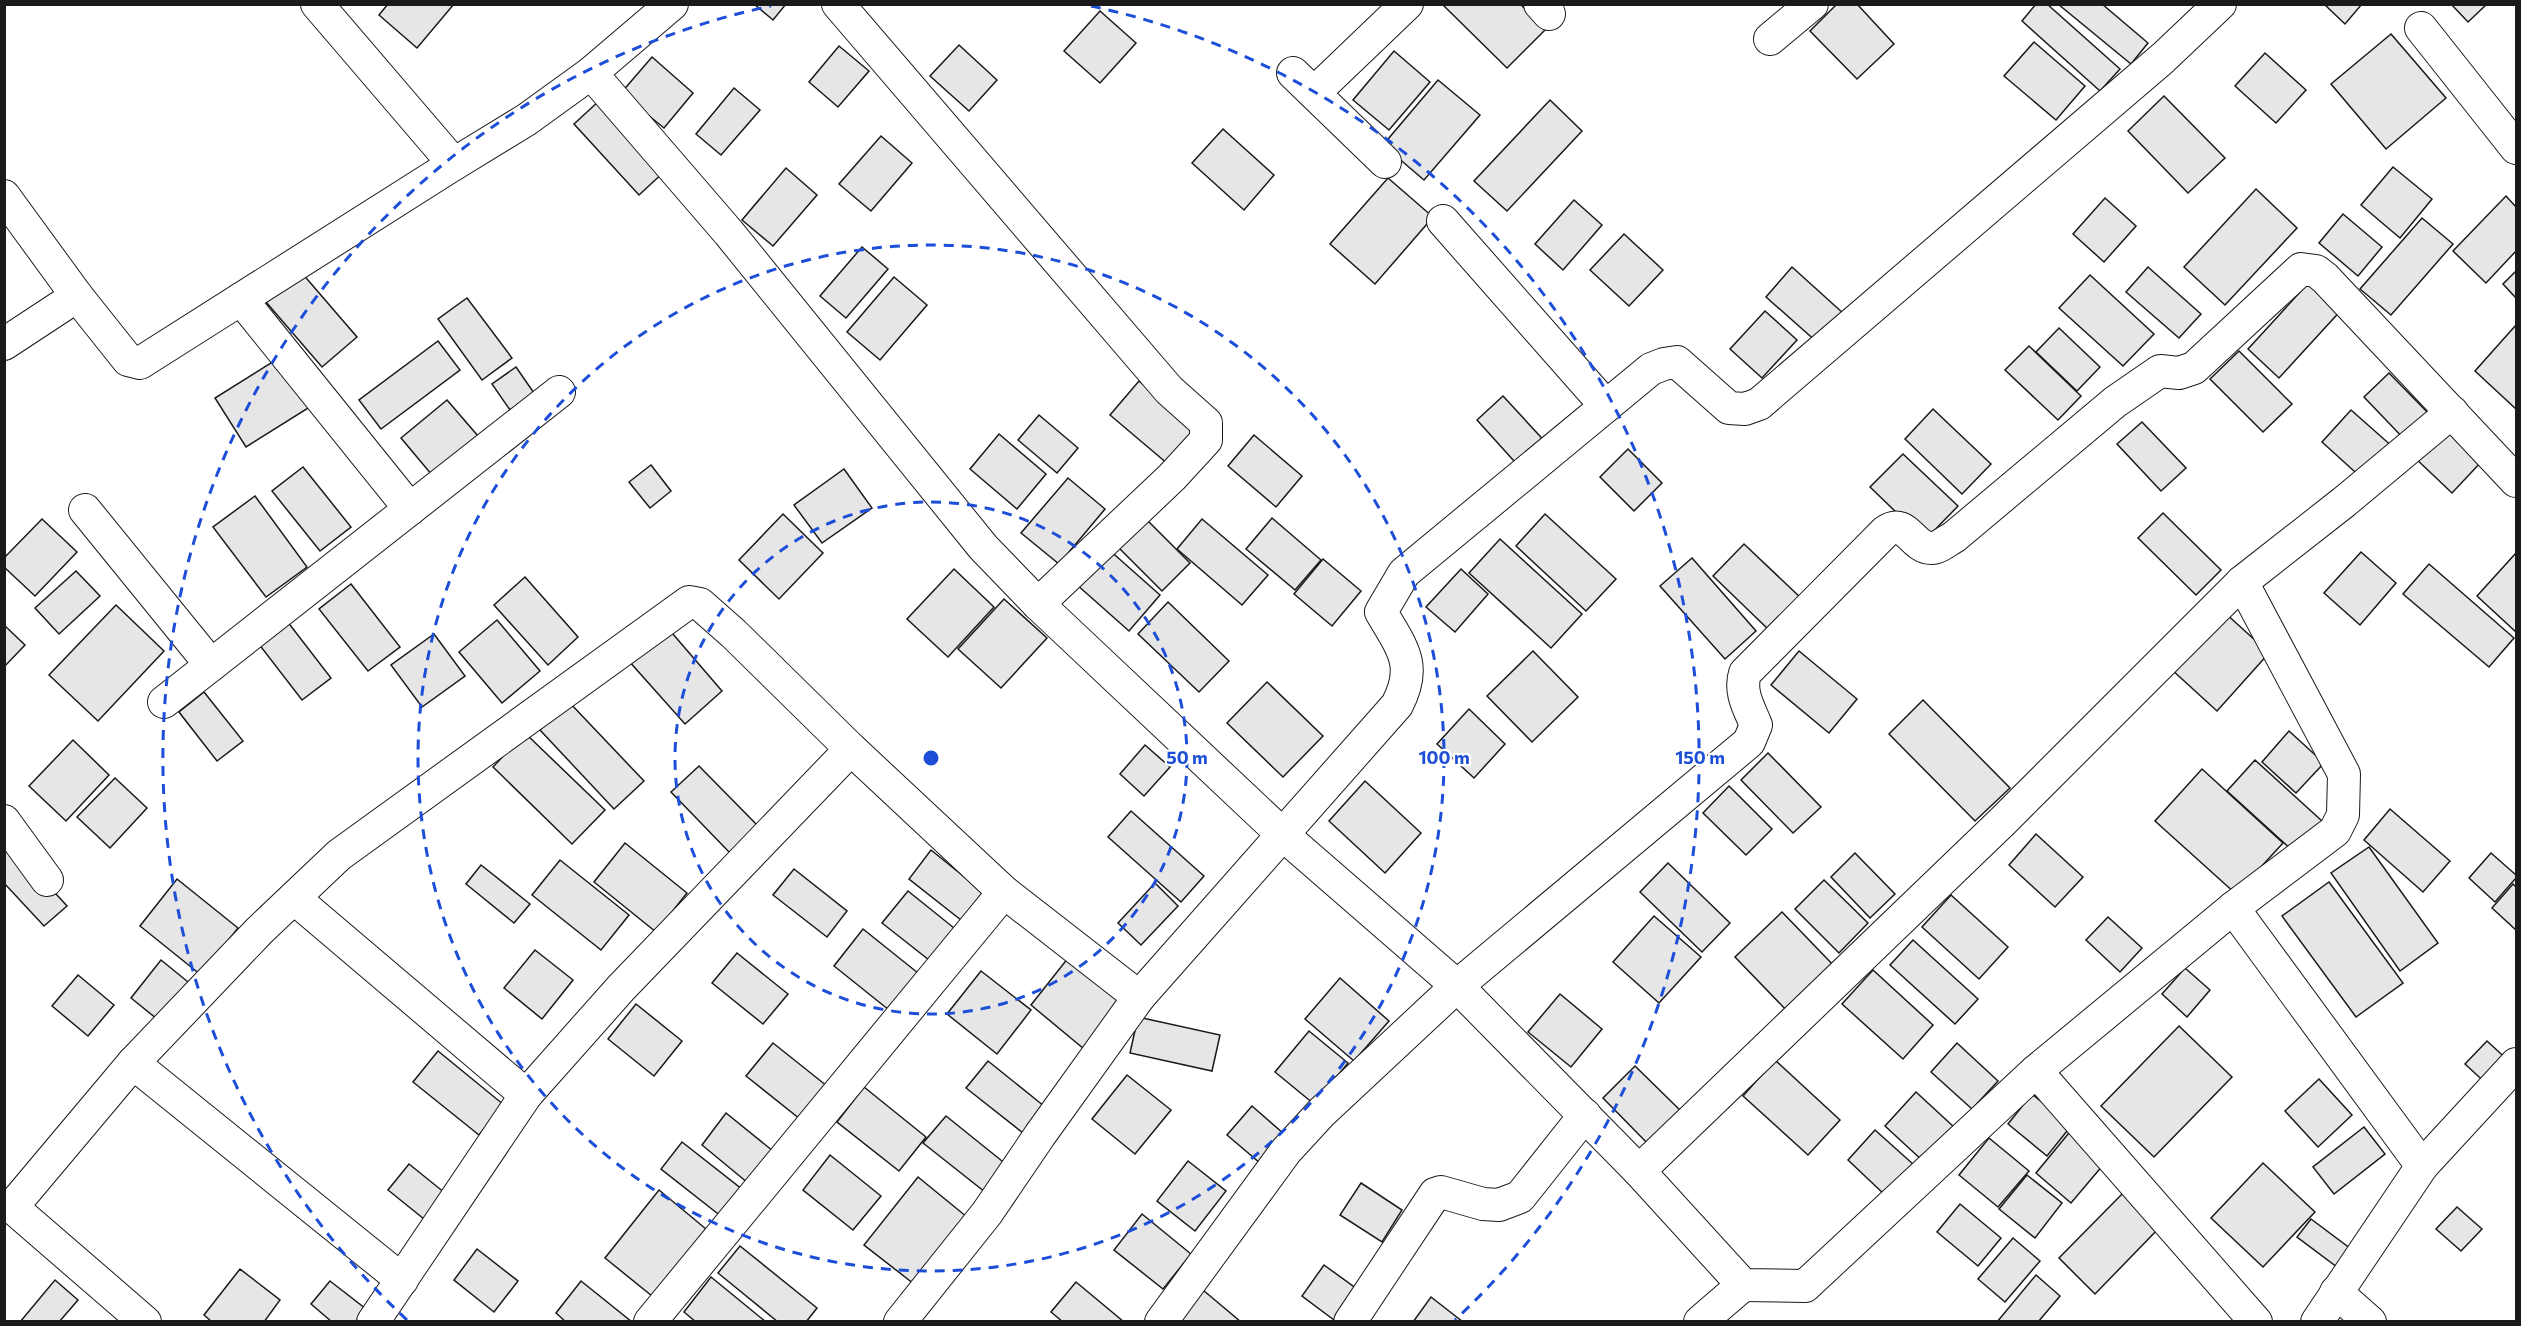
<svg xmlns="http://www.w3.org/2000/svg" width="2521" height="1326" viewBox="0 0 2521 1326" font-family="Commissioner,sans-serif">
	<style>
		.building { fill: #e6e6e6; stroke: #1a1a1a; stroke-width: 1.5 }
		.lines { fill: none; stroke-linecap: round; stroke-linejoin: round }
		.minor-casing { stroke: #1a1a1a; stroke-width: 34 }
		.minor { stroke: #fff; stroke-width: 32 }
		.ring { fill: none; stroke: #1d4ed8; stroke-width: 3; stroke-dasharray: 10 8 }
		.centre { fill: #1d4ed8; stroke: #fff; stroke-width: 3 }
		.ring-label { font-size: 18px; text-anchor: middle; font-weight: bold; fill: #1d4ed8; stroke: #fff; stroke-width: 4.5; stroke-linejoin: round; paint-order: stroke }
	</style>
	<rect width="100%" height="100%" fill="#fff"/>
	<g class="building">
		<polygon points="388,4 454,4 417,48 379,15"/>
		<polygon points="754,4 786,4 773,20"/>
		<polygon points="1442,4 1520,4 1546,29 1507,68"/>
		<polygon points="1837,4 1857,4 1894,44 1857,79 1810,31"/>
		<polygon points="2036,4 2047,4 2120,69 2100,91 2022,21"/>
		<polygon points="2058,4 2102,4 2148,43 2131,64"/>
		<polygon points="2324,4 2362,4 2345,24"/>
		<polygon points="2451,4 2487,4 2468,22"/>
		<polygon points="1100,11 1136,43 1100,83 1064,51"/>
		<polygon points="2391,34 2446,98 2386,149 2331,84"/>
		<polygon points="2034,42 2085,86 2056,120 2004,76"/>
		<polygon points="959,45 997,80 969,111 930,76"/>
		<polygon points="839,46 869,71 838,107 809,82"/>
		<polygon points="1394,51 1430,82 1389,130 1353,100"/>
		<polygon points="2265,53 2306,90 2276,123 2235,86"/>
		<polygon points="652,57 693,93 664,128 621,93"/>
		<polygon points="1438,80 1480,115 1424,180 1383,145"/>
		<polygon points="734,88 760,110 721,155 696,134"/>
		<polygon points="2164,96 2225,158 2188,193 2128,131"/>
		<polygon points="600,100 666,170 639,195 574,124"/>
		<polygon points="1550,100 1582,131 1507,211 1474,181"/>
		<polygon points="1223,129 1274,175 1244,210 1192,163"/>
		<polygon points="881,136 912,163 871,211 839,184"/>
		<polygon points="2393,167 2432,199 2400,238 2361,205"/>
		<polygon points="786,168 817,195 773,246 742,220"/>
		<polygon points="1388,178 1433,217 1375,284 1330,244"/>
		<polygon points="2256,189 2297,228 2225,305 2184,267"/>
		<polygon points="2506,196 2516,207 2516,251 2486,283 2453,251"/>
		<polygon points="2105,198 2136,226 2104,262 2073,234"/>
		<polygon points="1574,200 1602,225 1563,270 1535,244"/>
		<polygon points="2343,214 2382,247 2358,276 2319,243"/>
		<polygon points="2422,218 2453,244 2391,315 2360,289"/>
		<polygon points="1624,234 1663,270 1629,306 1590,270"/>
		<polygon points="862,247 888,269 846,318 820,296"/>
		<polygon points="1792,267 1844,314 1818,343 1766,297"/>
		<polygon points="2148,267 2201,314 2179,338 2126,292"/>
		<polygon points="2516,271 2516,298 2503,284"/>
		<polygon points="301,272 357,337 322,367 266,302"/>
		<polygon points="2090,275 2154,334 2123,366 2059,308"/>
		<polygon points="894,277 927,305 880,360 847,332"/>
		<polygon points="2313,278 2344,307 2279,378 2248,349"/>
		<polygon points="467,298 512,358 482,380 438,319"/>
		<polygon points="1765,311 1797,340 1762,378 1730,349"/>
		<polygon points="2516,325 2516,409 2475,371"/>
		<polygon points="2059,328 2100,367 2077,391 2036,352"/>
		<polygon points="438,341 460,370 381,429 359,400"/>
		<polygon points="2029,346 2081,396 2058,420 2005,370"/>
		<polygon points="2239,351 2292,404 2263,432 2210,379"/>
		<polygon points="282,356 313,405 246,447 215,398"/>
		<polygon points="516,367 534,393 510,410 492,384"/>
		<polygon points="2389,373 2432,417 2407,442 2364,397"/>
		<polygon points="1139,381 1204,436 1175,470 1110,415"/>
		<polygon points="1503,396 1550,447 1523,471 1477,420"/>
		<polygon points="447,400 478,436 432,475 401,438"/>
		<polygon points="1933,409 1991,464 1962,494 1905,439"/>
		<polygon points="2351,410 2394,448 2365,481 2322,442"/>
		<polygon points="1039,415 1078,448 1057,473 1018,440"/>
		<polygon points="2142,422 2186,468 2161,491 2117,444"/>
		<polygon points="2443,423 2482,461 2452,493 2412,455"/>
		<polygon points="999,434 1046,474 1017,509 970,469"/>
		<polygon points="1254,435 1302,476 1276,507 1228,466"/>
		<polygon points="1628,449 1662,483 1634,511 1600,477"/>
		<polygon points="1903,454 1958,506 1925,540 1870,487"/>
		<polygon points="651,465 671,491 650,508 629,482"/>
		<polygon points="303,467 351,527 320,551 272,491"/>
		<polygon points="844,469 872,508 822,543 794,505"/>
		<polygon points="1068,478 1105,509 1059,564 1021,533"/>
		<polygon points="255,496 307,567 266,597 213,527"/>
		<polygon points="2163,513 2221,570 2196,595 2138,538"/>
		<polygon points="783,514 823,553 779,599 739,560"/>
		<polygon points="1545,514 1616,579 1586,611 1516,546"/>
		<polygon points="1272,518 1321,560 1295,590 1246,549"/>
		<polygon points="42,519 77,552 35,596 4,567 4,558"/>
		<polygon points="1202,519 1268,575 1242,605 1177,549"/>
		<polygon points="1147,520 1190,563 1162,591 1119,548"/>
		<polygon points="1500,539 1582,614 1551,648 1469,573"/>
		<polygon points="1744,544 1802,599 1770,631 1713,576"/>
		<polygon points="1107,548 1160,595 1129,631 1076,584"/>
		<polygon points="2361,552 2396,583 2360,625 2324,593"/>
		<polygon points="2516,553 2516,632 2477,596"/>
		<polygon points="1692,558 1756,631 1725,659 1660,586"/>
		<polygon points="1323,559 1361,591 1332,626 1294,594"/>
		<polygon points="2429,564 2514,638 2489,667 2403,594"/>
		<polygon points="954,569 994,607 948,657 907,619"/>
		<polygon points="1461,569 1488,594 1455,632 1426,607"/>
		<polygon points="76,571 100,596 59,634 35,608"/>
		<polygon points="525,577 578,637 548,665 494,605"/>
		<polygon points="351,584 400,647 368,671 319,609"/>
		<polygon points="1004,599 1047,638 1001,688 958,649"/>
		<polygon points="1168,602 1229,661 1199,692 1138,634"/>
		<polygon points="116,605 164,651 98,721 49,675"/>
		<polygon points="2223,611 2269,653 2217,711 2171,669"/>
		<polygon points="497,620 540,671 502,703 459,652"/>
		<polygon points="287,621 331,678 302,700 258,643"/>
		<polygon points="4,625 25,645 4,667"/>
		<polygon points="666,626 722,691 685,724 628,660"/>
		<polygon points="434,634 465,676 422,707 391,665"/>
		<polygon points="1533,651 1578,697 1532,742 1487,696"/>
		<polygon points="1799,651 1857,699 1829,733 1771,685"/>
		<polygon points="1267,682 1323,736 1283,777 1227,723"/>
		<polygon points="204,692 243,741 217,761 179,712"/>
		<polygon points="1923,700 2010,788 1975,821 1889,734"/>
		<polygon points="569,702 644,781 614,809 540,730"/>
		<polygon points="1469,709 1505,744 1474,778 1437,744"/>
		<polygon points="2289,731 2324,763 2296,793 2262,762"/>
		<polygon points="525,733 605,810 572,844 493,767"/>
		<polygon points="73,740 109,775 66,821 29,786"/>
		<polygon points="1145,745 1170,767 1144,796 1120,774"/>
		<polygon points="1768,753 1821,807 1793,833 1741,780"/>
		<polygon points="2255,760 2322,821 2294,852 2227,791"/>
		<polygon points="699,766 758,826 730,853 671,792"/>
		<polygon points="2202,769 2283,843 2236,894 2155,821"/>
		<polygon points="115,778 147,808 110,848 77,817"/>
		<polygon points="1365,781 1421,833 1385,873 1329,821"/>
		<polygon points="1729,786 1772,829 1746,855 1703,813"/>
		<polygon points="2390,809 2450,861 2423,892 2364,840"/>
		<polygon points="1131,811 1204,876 1181,902 1108,837"/>
		<polygon points="2036,834 2083,877 2055,907 2009,865"/>
		<polygon points="625,843 687,893 656,932 594,882"/>
		<polygon points="13,847 67,906 44,926 4,883 4,854"/>
		<polygon points="2369,847 2438,943 2400,971 2331,873"/>
		<polygon points="931,850 983,892 961,920 909,879"/>
		<polygon points="1855,853 1895,894 1870,918 1831,877"/>
		<polygon points="2491,853 2516,875 2516,878 2495,902 2469,878"/>
		<polygon points="560,860 629,915 601,950 532,895"/>
		<polygon points="1668,863 1730,923 1702,952 1640,892"/>
		<polygon points="481,865 530,904 514,923 466,884"/>
		<polygon points="794,869 847,911 827,937 773,895"/>
		<polygon points="177,879 238,928 201,975 140,926"/>
		<polygon points="1824,880 1868,923 1839,953 1795,909"/>
		<polygon points="2329,882 2403,983 2356,1017 2282,916"/>
		<polygon points="1155,883 1178,906 1141,945 1118,923"/>
		<polygon points="2513,884 2516,887 2516,930 2492,908"/>
		<polygon points="908,891 954,928 929,960 882,923"/>
		<polygon points="1951,895 2008,947 1979,979 1922,927"/>
		<polygon points="1782,912 1838,970 1791,1015 1735,957"/>
		<polygon points="1654,916 1701,957 1659,1003 1613,962"/>
		<polygon points="2108,917 2142,948 2120,972 2086,940"/>
		<polygon points="863,929 918,973 889,1010 834,966"/>
		<polygon points="1913,940 1978,999 1955,1024 1890,965"/>
		<polygon points="535,950 573,980 542,1019 504,988"/>
		<polygon points="737,953 788,994 763,1024 712,983"/>
		<polygon points="1072,953 1126,997 1084,1049 1031,1005"/>
		<polygon points="161,960 193,986 162,1023 131,998"/>
		<polygon points="2185,968 2210,990 2187,1017 2162,994"/>
		<polygon points="1873,970 1933,1025 1903,1059 1842,1004"/>
		<polygon points="981,971 1031,1010 997,1054 947,1014"/>
		<polygon points="78,975 114,1005 88,1036 52,1006"/>
		<polygon points="1340,978 1389,1021 1354,1061 1305,1019"/>
		<polygon points="1560,994 1602,1029 1571,1067 1528,1032"/>
		<polygon points="636,1004 682,1041 654,1076 608,1039"/>
		<polygon points="1138,1017 1220,1035 1212,1071 1130,1053"/>
		<polygon points="2179,1026 2232,1077 2154,1157 2101,1106"/>
		<polygon points="1309,1031 1348,1063 1314,1104 1275,1072"/>
		<polygon points="2487,1041 2512,1064 2490,1087 2465,1064"/>
		<polygon points="773,1043 827,1086 800,1119 746,1076"/>
		<polygon points="1957,1043 1998,1081 1972,1109 1931,1072"/>
		<polygon points="438,1051 504,1105 479,1135 413,1082"/>
		<polygon points="1775,1060 1840,1120 1808,1155 1743,1096"/>
		<polygon points="988,1061 1044,1106 1023,1133 966,1088"/>
		<polygon points="1635,1066 1684,1114 1651,1147 1603,1098"/>
		<polygon points="1127,1075 1171,1110 1135,1154 1092,1119"/>
		<polygon points="2319,1079 2352,1115 2318,1147 2285,1111"/>
		<polygon points="864,1087 926,1137 899,1171 837,1122"/>
		<polygon points="1916,1092 1955,1128 1924,1162 1885,1126"/>
		<polygon points="2032,1094 2071,1126 2047,1156 2008,1124"/>
		<polygon points="1252,1106 1292,1141 1267,1169 1227,1135"/>
		<polygon points="726,1113 773,1151 748,1183 702,1145"/>
		<polygon points="946,1116 1007,1165 985,1192 923,1143"/>
		<polygon points="2364,1127 2385,1154 2334,1194 2313,1167"/>
		<polygon points="2073,1128 2109,1158 2071,1203 2036,1173"/>
		<polygon points="1875,1130 1914,1165 1886,1196 1848,1160"/>
		<polygon points="1989,1138 2029,1171 1998,1207 1959,1175"/>
		<polygon points="682,1142 743,1190 722,1217 661,1169"/>
		<polygon points="830,1155 881,1196 853,1230 803,1190"/>
		<polygon points="1188,1161 1226,1191 1195,1231 1157,1201"/>
		<polygon points="2263,1163 2315,1212 2263,1267 2211,1218"/>
		<polygon points="409,1164 445,1193 424,1219 388,1190"/>
		<polygon points="2027,1175 2062,1203 2035,1238 1999,1209"/>
		<polygon points="918,1177 967,1217 914,1284 864,1245"/>
		<polygon points="1361,1183 1402,1210 1382,1242 1340,1215"/>
		<polygon points="659,1190 706,1229 652,1296 605,1258"/>
		<polygon points="2124,1192 2160,1227 2095,1294 2059,1258"/>
		<polygon points="1960,1204 2001,1238 1978,1266 1937,1232"/>
		<polygon points="2457,1207 2482,1229 2461,1251 2436,1229"/>
		<polygon points="1142,1214 1191,1254 1163,1289 1114,1250"/>
		<polygon points="2311,1219 2355,1252 2341,1270 2297,1237"/>
		<polygon points="2013,1238 2040,1261 2005,1302 1978,1279"/>
		<polygon points="740,1246 817,1308 806,1322 778,1322 718,1273"/>
		<polygon points="477,1249 518,1281 494,1312 454,1280"/>
		<polygon points="1324,1265 1357,1289 1334,1320 1302,1296"/>
		<polygon points="240,1269 280,1300 264,1322 212,1322 204,1315"/>
		<polygon points="2036,1275 2060,1296 2038,1322 1997,1322"/>
		<polygon points="711,1277 766,1322 696,1322 684,1312"/>
		<polygon points="55,1280 78,1300 59,1322 20,1322"/>
		<polygon points="330,1281 375,1316 371,1322 332,1322 311,1304"/>
		<polygon points="581,1281 632,1322 566,1322 556,1313"/>
		<polygon points="1076,1282 1124,1322 1063,1322 1051,1312"/>
		<polygon points="1197,1285 1241,1322 1167,1322"/>
		<polygon points="1431,1297 1463,1322 1413,1322"/>
	</g>
	<g class="lines">
		<defs>
			<g id="minor">
				<polyline points="317,4 454,164 526,120 591,73 672,4"/>
				<polyline points="838,4 1169,390 1206,423 1206,440 1172,477 1038,604"/>
				<polyline points="1540,4 1549,14"/>
				<polyline points="2421,28 2516,148"/>
				<polyline points="1770,39 1812,4"/>
				<polyline points="591,73 729,233 983,547 1038,604 1282,834 1457,986 1639,1171 1743,1285 1805,1286 2036,1071 2233,908 2335,831 2343,815 2344,774 2242,582"/>
				<polyline points="1293,73 1385,162"/>
				<polyline points="1314,93 1407,4"/>
				<polyline points="4,196 77,296 128,360 140,363 454,164"/>
				<polyline points="1443,221 1606,406"/>
				<polyline points="241,299 410,509"/>
				<polyline points="4,344 77,296"/>
				<polyline points="85,510 211,665"/>
				<polyline points="164,702 559,392"/>
				<polyline points="4,821 47,880"/>
				<polyline points="294,898 526,1095"/>
				<polyline points="2233,908 2422,1166"/>
				<polyline points="133,1063 259,931 339,855 689,602 700,604 734,634 851,749 1004,892 1139,997"/>
				<polyline points="2036,1071 2256,1322"/>
				<polyline points="1639,1171 2003,821 2242,582 2344,502 2452,412"/>
				<polyline points="2336,1292 2370,1322"/>
				<polyline points="145,1322 12,1207 133,1063 402,1280"/>
				<polyline points="373,1322 526,1095 621,988 851,749"/>
				<polyline points="650,1322 1004,892"/>
				<path d="M900 1322 987 1213 1040 1135 1139 997 1397 705C1418 665 1402 648 1381 612L1404 573 1651 369 1664 364 1677 362 1729 408 1745 409 1759 404 2163 58 2220 4"/>
				<path d="M1161 1322 1286 1151 1322 1112 1457 986 1749 742 1756 725C1749 708 1739 692 1745 673L1885 532C1907 516 1912 549 1932 548 1939 548 1948 540 1954 537L2115 402 2160 371 2179 373 2194 368 2301 269 2316 271 2325 278 2516 481"/>
				<polyline points="1350,1322 1435,1194 1441,1192 1483,1204 1499,1205 1520,1197 1585,1115"/>
				<polyline points="1700,1322 1743,1285"/>
				<polyline points="2317,1322 2422,1166 2516,1064"/>
			</g>
		</defs>
		<use href="#minor" class="minor-casing"/>
		<use href="#minor" class="minor"/>
	</g>
	<g class="ring">
		<circle cx="931" cy="758" r="256"/>
		<circle cx="931" cy="758" r="513"/>
		<path d="M407 1320A769 769 0 0 1 771 6M1091 6A769 769 0 0 1 1455 1320"/>
	</g>
	<circle cx="931" cy="758" r="9" class="centre"/>
	<g class="ring-label">
		<text x="1187" y="764">50 m</text>
		<text x="1444" y="764">100 m</text>
		<text x="1700" y="764">150 m</text>
	</g>
	<rect width="2521" height="1326" fill="none" stroke="#1a1a1a" stroke-width="12"/>
</svg>
